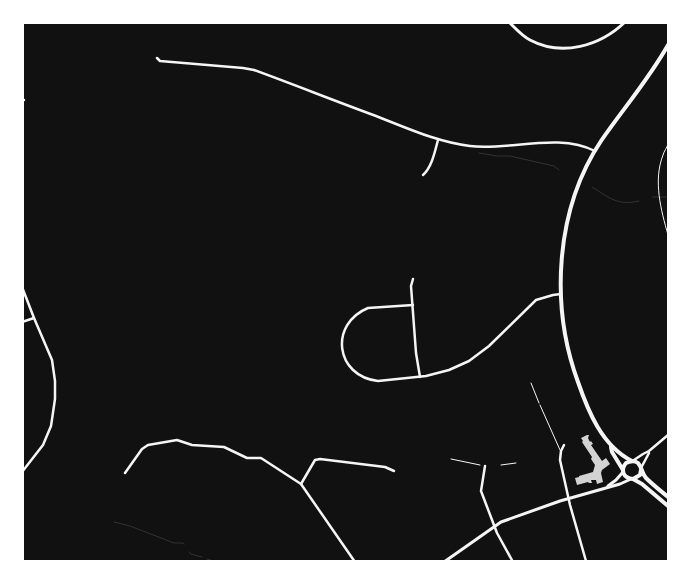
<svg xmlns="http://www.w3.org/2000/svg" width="691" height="584" viewBox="0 0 691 584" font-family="'IBM Plex Sans',sans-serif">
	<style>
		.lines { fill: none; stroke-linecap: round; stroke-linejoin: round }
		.stream { stroke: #333; stroke-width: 1 }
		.building { fill: #d3d3d3 }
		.path { stroke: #f5f5f5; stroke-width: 1 }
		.service { stroke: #f5f5f5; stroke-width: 1 }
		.minor { stroke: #f5f5f5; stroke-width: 2.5 }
		.tertiary { stroke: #f5f5f5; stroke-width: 3 }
		.secondary { stroke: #f5f5f5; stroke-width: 4 }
	</style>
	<rect width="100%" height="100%" fill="#111"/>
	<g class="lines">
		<g class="stream">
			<polyline points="479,153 497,156 510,156 554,166 559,170"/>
			<path d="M592 187C610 198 617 206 639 201"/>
			<polyline points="652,197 668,197"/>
			<polyline points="114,522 130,526 174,543 183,543 184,544"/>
			<polyline points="189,552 191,554 202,557"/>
			<polyline points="207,559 216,562"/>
		</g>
	</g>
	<polygon class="building" points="587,435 589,435 588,438 590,442 591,441 593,444 591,445 602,461 606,458 610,464 602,470 601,473 603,482 597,484 596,480 591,480 592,483 589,483 588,482 577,485 575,478 579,477 579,476 593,472 595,465 591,459 592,457 582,442 583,441 581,438"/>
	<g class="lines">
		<g class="path">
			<path d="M668 144C667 148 664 151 663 155 653 181 661 210 668 235"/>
			<polyline points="531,383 539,403"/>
			<polyline points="451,459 480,465"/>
			<polyline points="501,465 516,463"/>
		</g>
		<polyline class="service" points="540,405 560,450"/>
		<g class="minor">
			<path d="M157 58 160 61 243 68 254 70C295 85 335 101 376 116 407 128 437 142 470 146 509 151 558 132 595 151"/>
			<polyline points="22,100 24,100"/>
			<path d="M423 175C432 167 435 151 438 140"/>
			<polyline points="413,279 411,286 416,353 420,377"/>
			<polyline points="22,287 34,318 52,360 55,381 55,399 51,426 43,445 22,472"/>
			<path d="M413 305 368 308C329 324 335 376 378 381L426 376 449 370 469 361 489 346 536 300 553 295 561 294"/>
			<polyline points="22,322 34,318"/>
			<polyline points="564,445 561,451 560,460 570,505 586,561"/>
			<polyline points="634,460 643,454 649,451 668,435"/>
			<polyline points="485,466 481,491 497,533 513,562"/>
			<polyline points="641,468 649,453"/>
			<polyline points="125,473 142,449 148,445 177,440 192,445 224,447 247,458 261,458 301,484 355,562"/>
			<polyline points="301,484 315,460 320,459 385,467 394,471"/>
		</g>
		<g class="tertiary">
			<path d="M509 22C516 29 522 36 530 40 562 57 600 46 625 22"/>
			<polyline points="608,486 616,480 623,472"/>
			<polyline points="444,562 501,522 560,501 620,484 631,479"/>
		</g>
		<g class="secondary">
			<polyline points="611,447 612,452 623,470"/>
			<path d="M632 461C602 446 588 411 578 382 550 306 555 210 601 141 623 109 649 79 668 45"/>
			<path d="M641 470 640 475 633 479C623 478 620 470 626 463 630 461 634 460 638 463 642 467 642 474 646 478 653 485 661 491 668 497"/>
			<polyline points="633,479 642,484 668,506"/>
		</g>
	</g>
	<rect width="691" height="584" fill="none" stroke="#ffffff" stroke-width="48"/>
</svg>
